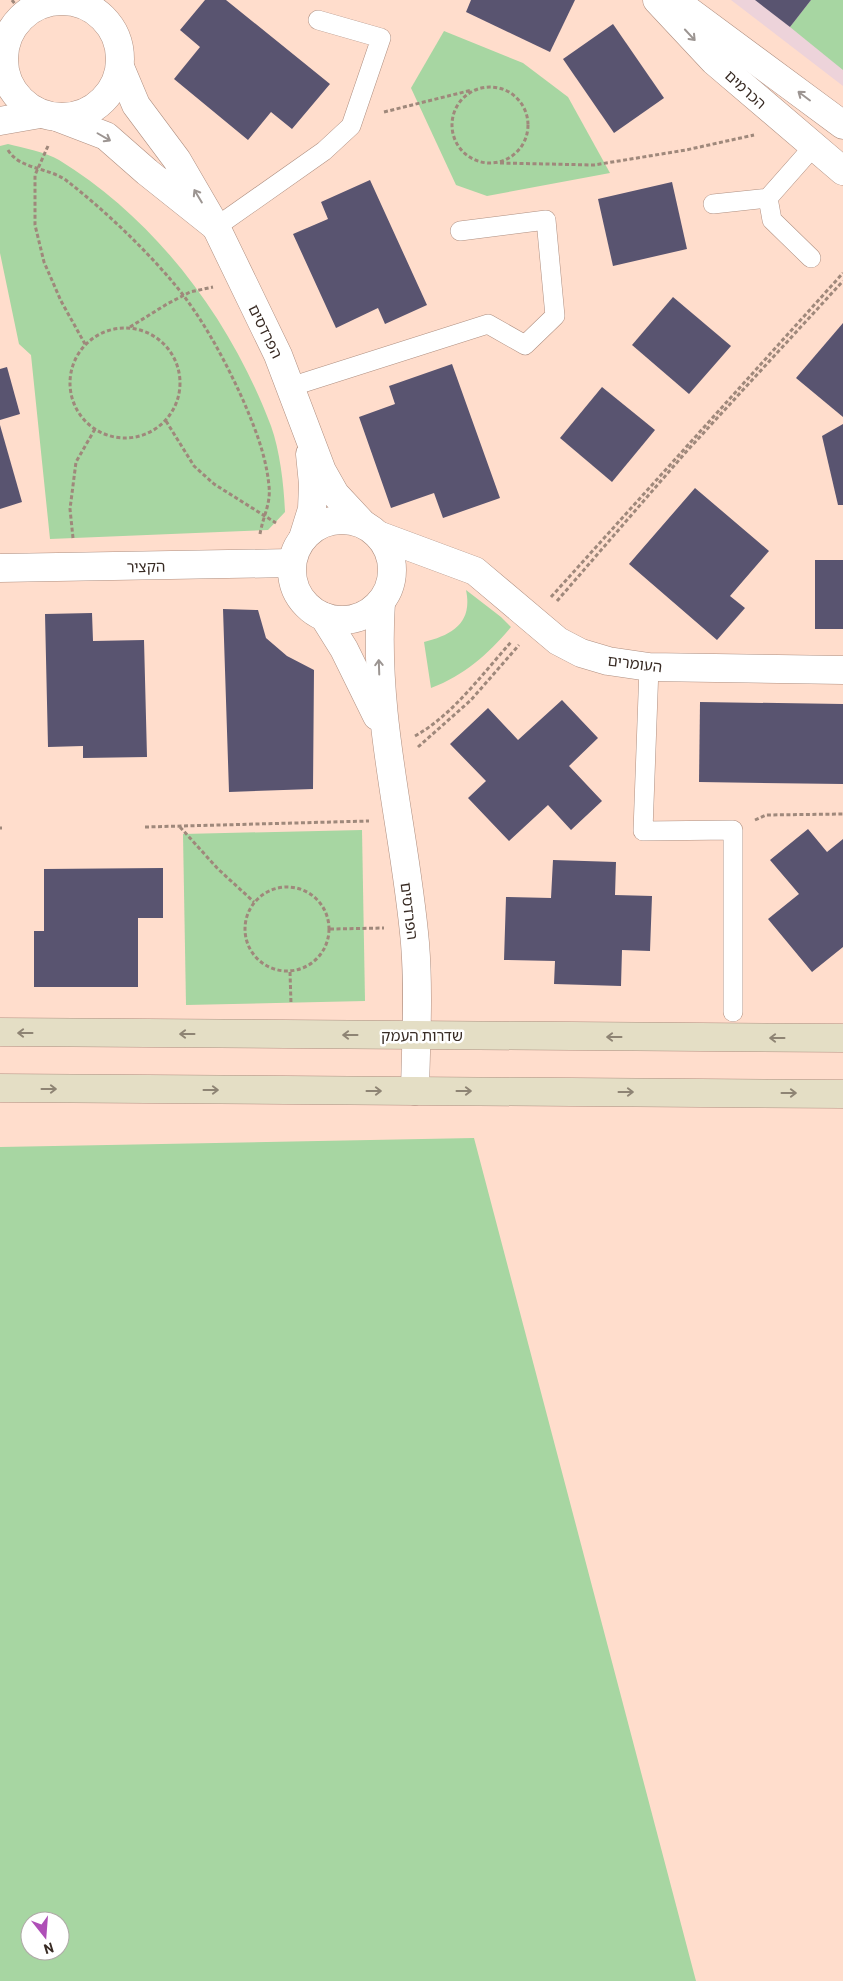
<svg xmlns="http://www.w3.org/2000/svg" width="843" height="1981" viewBox="0 0 843 1981" font-family="Barlow,'Noto Sans Hebrew',sans-serif">
	<style>
		.education { fill: #edd3da }
		.green { fill: #a7d6a2; fill-rule: evenodd }
		.building { fill: #595470 }
		.lines { fill: none; stroke-linecap: round; stroke-linejoin: round }
		.lane-casing { stroke: #af8f80; stroke-width: 20 }
		.street-casing { stroke: #af8f80; stroke-width: 29 }
		.secondary-casing { stroke: #af8f80; stroke-width: 29 }
		.path { stroke: #9f887b; stroke-width: 3; stroke-dasharray: 4 2.5; stroke-linecap: butt }
		.lane { stroke: #fff; stroke-width: 19 }
		.street { stroke: #fff; stroke-width: 28 }
		.secondary { stroke: #e4dec5; stroke-width: 28 }
		.oneway { stroke: #9c9592 }
		.oneway2 { stroke: #8e8474 }
		.labels { text-anchor: middle; dominant-baseline: central; stroke-width: 5; stroke-linejoin: round; paint-order: stroke }
		.street-label { font-size: 15px; fill: #382b24; stroke: #fff }
	</style>
	<rect width="100%" height="100%" fill="#fdc"/>
	<polygon class="education" points="731,0 843,0 843,86"/>
	<g class="green">
		<polygon points="811,0 843,0 843,70 790,27"/>
		<polygon points="444,31 523,63 568,97 610,173 487,196 456,185 411,88"/>
		<path d="M8 144C23 148 46 152 59 160 157 220 231 320 271 426 280 451 284 486 285 512L268 530 50 539 31 355 19 344 0 253V146Z"/>
		<path d="M466 590 501 617 511 627C488 654 465 675 431 688L424 642C452 635 473 623 466 590Z"/>
		<polygon points="362,830 365,1001 186,1005 183,834"/>
		<path d="M474 1138 696 1981H0V1147ZM30 1921H60V1951H30Z"/>
	</g>
	<g class="building">
		<polygon points="205,0 226,0 330,84 292,129 271,112 248,140 174,79 200,47 180,30"/>
		<polygon points="471,0 575,0 550,52 466,12"/>
		<polygon points="755,0 811,0 790,27"/>
		<polygon points="613,24 664,98 614,133 563,59"/>
		<polygon points="370,180 427,305 385,324 378,308 336,328 293,234 328,219 321,202"/>
		<polygon points="672,182 687,249 613,266 598,199"/>
		<polygon points="673,297 731,346 689,394 632,345"/>
		<polygon points="843,323 843,417 796,378"/>
		<polygon points="452,364 500,498 443,518 434,493 391,508 359,417 395,404 389,386"/>
		<polygon points="7,367 20,414 0,420 0,369"/>
		<polygon points="602,387 655,430 612,482 560,438"/>
		<polygon points="843,424 843,505 838,505 822,436"/>
		<polygon points="0,425 22,502 0,509"/>
		<polygon points="695,488 769,551 730,596 745,608 717,640 629,564"/>
		<rect x="815" y="560" width="28" height="69"/>
		<polygon points="223,609 258,610 266,638 287,656 314,670 313,789 229,792"/>
		<polygon points="92,613 93,641 144,640 147,757 83,758 83,746 48,747 45,614"/>
		<polygon points="562,700 598,738 569,766 602,801 571,830 548,805 509,841 468,798 486,781 450,744 488,708 518,740"/>
		<polygon points="700,702 843,704 843,784 699,782"/>
		<polygon points="808,829 827,852 843,839 843,947 812,972 768,919 799,894 770,860"/>
		<polygon points="553,860 616,862 615,895 652,896 650,951 622,950 621,986 554,984 555,961 504,960 506,897 551,898"/>
		<polygon points="163,868 163,918 138,918 138,987 34,987 34,931 44,931 44,869"/>
	</g>
	<g class="lines">
		<defs>
			<g id="lane">
				<polyline points="768,198 772,220 811,258"/>
				<polyline points="713,204 768,198 813,147"/>
				<polyline points="216,227 324,151 351,126 381,38 318,20"/>
				<polyline points="290,387 488,324 525,345 555,316 546,220 460,231"/>
				<polyline points="649,667 643,831 733,830 733,1012"/>
			</g>
			<g id="street">
				<polyline points="657,0 714,61 843,171"/>
				<polyline points="674,0 843,125"/>
				<circle cx="62" cy="59" r="58"/>
				<polyline points="59,118 106,136 147,172 216,227 177,160 136,105 120,67"/>
				<polyline points="0,121 40,114"/>
				<polyline points="216,227 278,355 322,471 335,494 363,524"/>
				<circle cx="342" cy="570" r="50"/>
				<polyline points="378,535 475,571 558,641 581,653 608,661 649,667 843,670"/>
				<polyline points="303,538 312,509 313,484 310,454"/>
				<polyline points="0,568 291,563"/>
				<path d="M381 602C373 719 405 828 415 943 419 992 416 1042 415 1091"/>
				<polyline points="324,617 344,649 377,716"/>
			</g>
			<g id="secondary">
				<polyline points="0,1032 843,1038"/>
				<polyline points="0,1088 843,1094"/>
			</g>
		</defs>
		<use href="#lane" class="lane-casing"/>
		<use href="#street" class="street-casing"/>
		<use href="#secondary" class="secondary-casing"/>
		<g class="path">
			<polyline points="12,0 23,15"/>
			<polyline points="0,32 7,39"/>
			<circle cx="490" cy="125" r="38"/>
			<polyline points="384,112 472,90"/>
			<polyline points="48,146 35,175 35,225 44,262 61,301 85,344"/>
			<path d="M8 150C20 170 49 167 67 181 103 209 141 245 171 280 201 315 224 358 243 400 255 428 266 455 269 486 271 504 263 516 260 534"/>
			<polyline points="500,163 594,165 686,150 754,135"/>
			<polyline points="130,327 167,304 190,292 213,287"/>
			<circle cx="125" cy="383" r="55"/>
			<polyline points="166,421 194,466 214,484 276,523"/>
			<polyline points="73,538 70,509 76,462 95,429"/>
			<polyline points="551,597 843,273"/>
			<polyline points="557,601 686,452 843,281"/>
			<path d="M415 736C453 715 483 673 512 641"/>
			<polyline points="418,747 471,700 519,645"/>
			<polyline points="755,820 766,815 843,814"/>
			<polyline points="145,827 369,821"/>
			<polyline points="180,827 218,869 254,902"/>
			<polyline points="0,828 2,828"/>
			<circle cx="287" cy="929" r="42"/>
			<polyline points="330,929 384,928"/>
			<polyline points="290,972 291,1004"/>
		</g>
		<use href="#lane" class="lane"/>
		<use href="#street" class="street"/>
		<use href="#secondary" class="secondary"/>
	</g>
	<defs><path id="oneway-shaft" d="M-6 0H5M1.5-3L5.5 0L1.5 3" fill="none" stroke-width="1.6" stroke-linecap="round" stroke-linejoin="round" transform="scale(1.25)"/></defs>
	<g class="oneway">
		<use href="#oneway-shaft" transform="translate(690 35) rotate(47)"/>
		<use href="#oneway-shaft" transform="translate(804 96) rotate(-143)"/>
		<use href="#oneway-shaft" transform="translate(104 137) rotate(30)"/>
		<use href="#oneway-shaft" transform="translate(198 196) rotate(-121)"/>
		<use href="#oneway-shaft" transform="translate(379 667) rotate(-92)"/>
	</g>
	<g class="oneway2">
		<use href="#oneway-shaft" transform="translate(25 1033) rotate(-180)"/>
		<use href="#oneway-shaft" transform="translate(187 1034) rotate(-180)"/>
		<use href="#oneway-shaft" transform="translate(350 1035) rotate(-180)"/>
		<use href="#oneway-shaft" transform="translate(614 1037) rotate(-180)"/>
		<use href="#oneway-shaft" transform="translate(777 1038) rotate(-180)"/>
		<use href="#oneway-shaft" transform="translate(49 1089)"/>
		<use href="#oneway-shaft" transform="translate(211 1090)"/>
		<use href="#oneway-shaft" transform="translate(374 1091)"/>
		<use href="#oneway-shaft" transform="translate(464 1091)"/>
		<use href="#oneway-shaft" transform="translate(626 1092)"/>
		<use href="#oneway-shaft" transform="translate(789 1093)"/>
	</g>
	<g class="labels">
		<g class="street-label">
			<text transform="translate(746 89) rotate(42)">הכרמים</text>
			<text transform="translate(266 331) rotate(64)">הפרדסים</text>
			<text transform="translate(146 566) rotate(-1)">הקציר</text>
			<text transform="translate(635 663) rotate(7)">העומרים</text>
			<text transform="translate(410 911) rotate(83)">הפרדסים</text>
			<text x="422" y="1035">שדרות העמק</text>
		</g>
	</g>
	<g transform="translate(45 1936) rotate(163)"><circle r="24" fill="#ffffff" stroke="#afaaa7"/>
	<path d="M0-4L9 19L0 12L-9 19Z" fill="#af4fb7"/>
	<text y="-8" font-size="14" font-weight="bold" text-anchor="middle" fill="#382b24">N</text>
	</g>
</svg>
